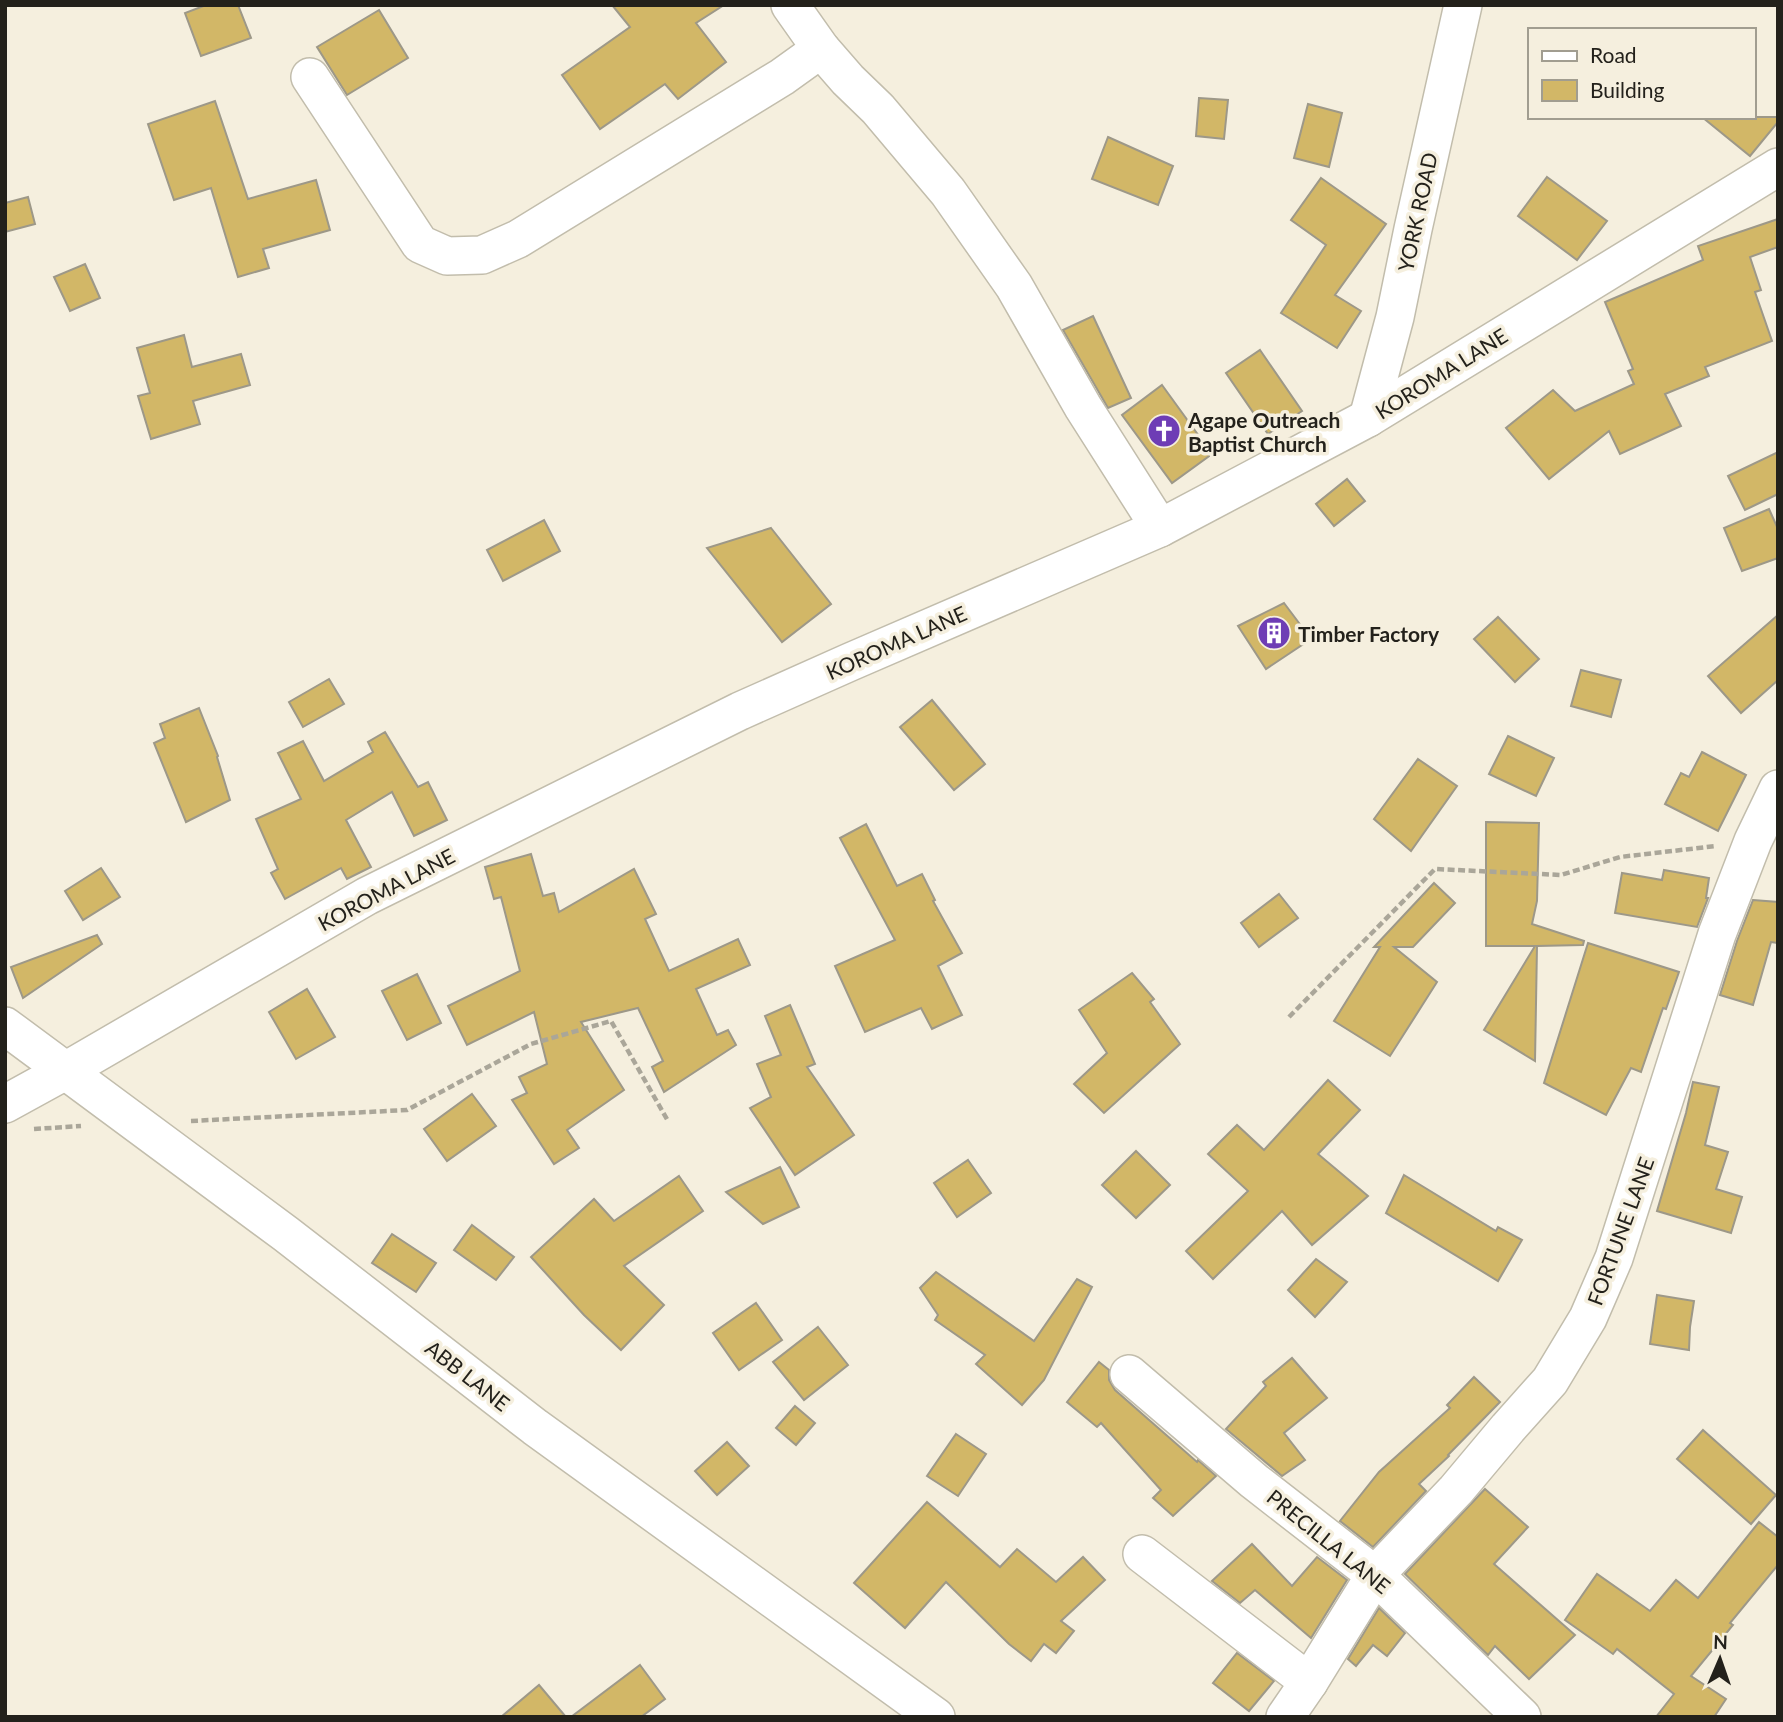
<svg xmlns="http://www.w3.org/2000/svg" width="1783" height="1722" viewBox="0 0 1783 1722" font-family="Lato,sans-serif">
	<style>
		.building { fill: #d2b767; stroke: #9d9888; stroke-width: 2 }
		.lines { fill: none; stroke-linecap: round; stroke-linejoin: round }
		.minor-casing { stroke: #c2bdac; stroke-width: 40 }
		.path { stroke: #aaa699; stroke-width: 4.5; stroke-dasharray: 7 3.5; stroke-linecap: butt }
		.minor { stroke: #fff; stroke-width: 37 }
		.labels { text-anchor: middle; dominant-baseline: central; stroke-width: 7; stroke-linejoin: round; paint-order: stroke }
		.street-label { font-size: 21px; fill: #23211b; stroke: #f5efde }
		.poi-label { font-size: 21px; font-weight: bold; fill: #23211b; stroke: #f5efde; text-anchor: start }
	</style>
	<rect width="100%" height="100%" fill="#f5efde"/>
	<g class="building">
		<polygon points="206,5 238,5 251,38 201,56 185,13"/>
		<polygon points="612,5 724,5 696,23 726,62 678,99 665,84 600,129 562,75 630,27"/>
		<polygon points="379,10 408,58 347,95 317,47"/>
		<polygon points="1199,98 1228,100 1224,139 1196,136"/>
		<polygon points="215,101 248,199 316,180 330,230 263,249 269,268 238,277 211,188 174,200 148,124"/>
		<polygon points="1308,104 1342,113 1329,167 1294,158"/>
		<polygon points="1702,117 1778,117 1778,122 1750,156"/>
		<polygon points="1108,137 1173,166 1158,205 1092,179"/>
		<polygon points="1547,177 1607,221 1577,260 1518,216"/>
		<polygon points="1321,178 1386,224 1335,295 1361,311 1337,348 1281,313 1326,245 1291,220"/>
		<polygon points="28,197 35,224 5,232 5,203"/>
		<polygon points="1778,219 1778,247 1750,257 1761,290 1755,292 1772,341 1705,367 1709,376 1665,394 1681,426 1620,454 1609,431 1549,479 1506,428 1553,390 1575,411 1634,384 1628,371 1633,369 1605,302 1703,260 1698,246"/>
		<polygon points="85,264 100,298 70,311 54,277"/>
		<polygon points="1093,316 1131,398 1108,408 1063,330"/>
		<polygon points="184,335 192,367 241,354 250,385 193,401 200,424 151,439 138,396 150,393 137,348"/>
		<polygon points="1260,350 1302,411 1268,434 1226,373"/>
		<polygon points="1162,385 1212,454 1172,483 1122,415"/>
		<polygon points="1778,452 1778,494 1745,510 1728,476"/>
		<polygon points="1347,479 1365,501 1334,526 1316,504"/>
		<polygon points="1769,509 1778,529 1778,558 1742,571 1724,528"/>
		<polygon points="544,520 560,551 503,581 487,550"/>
		<polygon points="771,528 831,604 782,642 707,548"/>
		<polygon points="1284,603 1311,639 1266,669 1238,626"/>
		<polygon points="1778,615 1778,680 1741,713 1708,676"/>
		<polygon points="1498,617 1539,659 1515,682 1474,639"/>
		<polygon points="1581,670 1621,680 1611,717 1571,706"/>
		<polygon points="329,679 344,704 303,727 289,702"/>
		<polygon points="932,700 985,764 954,790 900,727"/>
		<polygon points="199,708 218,756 217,757 230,800 186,822 154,743 165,738 160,724"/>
		<polygon points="385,732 418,787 428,782 447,820 414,836 392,792 346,820 371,867 347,879 341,868 285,899 271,873 278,869 256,819 301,799 278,753 303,741 324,781 373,752 368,742"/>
		<polygon points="1508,736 1554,758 1536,796 1489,774"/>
		<polygon points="1702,752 1746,775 1718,831 1665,804 1681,773 1689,777"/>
		<polygon points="1418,759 1457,786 1411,851 1374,819"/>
		<polygon points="1486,822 1539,823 1537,901 1532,924 1584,941 1583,945 1537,946 1535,1061 1484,1030 1535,946 1486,946"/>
		<polygon points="866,824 897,886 922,874 935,900 933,901 962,953 938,966 962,1015 932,1029 921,1008 865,1032 835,966 895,940 840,838"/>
		<polygon points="531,854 543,896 554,893 559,912 634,869 656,914 645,919 669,971 738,939 750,965 696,989 717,1035 728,1030 736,1045 664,1092 652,1067 663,1061 638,1008 581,1022 624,1090 567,1130 579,1148 554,1164 512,1100 527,1093 519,1077 547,1064 534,1012 467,1045 448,1006 520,971 501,897 494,899 485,867"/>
		<polygon points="101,868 120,897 83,920 65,891"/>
		<polygon points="1664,870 1709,878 1706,898 1708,898 1697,927 1615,913 1622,873 1662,880"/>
		<polygon points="1434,883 1455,903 1413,947 1394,947 1437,982 1390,1056 1334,1021 1380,947 1374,947"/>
		<polygon points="1279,894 1298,918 1259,947 1241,923"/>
		<polygon points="1753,900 1778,902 1778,943 1771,942 1753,1005 1720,995 1737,941"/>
		<polygon points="97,935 102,944 23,998 11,967"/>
		<polygon points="1588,943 1679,972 1666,1009 1663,1008 1641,1072 1631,1068 1606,1115 1544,1083"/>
		<polygon points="1132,973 1154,999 1150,1002 1180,1044 1104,1113 1074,1084 1107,1053 1079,1010"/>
		<polygon points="417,974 441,1023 407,1040 382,991"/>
		<polygon points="307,989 335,1037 296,1059 269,1012"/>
		<polygon points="790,1005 815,1064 807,1067 854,1135 795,1175 750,1108 771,1097 757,1064 781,1055 765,1016"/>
		<polygon points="1328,1080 1360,1110 1318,1154 1368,1196 1312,1245 1282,1211 1213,1279 1186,1251 1248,1191 1208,1154 1237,1125 1264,1150"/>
		<polygon points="1693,1082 1719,1087 1705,1145 1728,1152 1716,1189 1742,1197 1731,1233 1657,1211 1686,1113"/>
		<polygon points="472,1094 496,1126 447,1161 424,1129"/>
		<polygon points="1136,1151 1170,1185 1136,1218 1102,1185"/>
		<polygon points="968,1160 991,1193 957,1217 934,1183"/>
		<polygon points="780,1167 799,1207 763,1224 726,1192"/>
		<polygon points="1404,1175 1496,1231 1498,1227 1522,1240 1498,1281 1386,1213"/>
		<polygon points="679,1176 703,1211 624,1266 664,1305 621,1350 584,1315 531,1257 594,1199 614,1221"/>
		<polygon points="472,1225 514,1257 496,1280 454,1250"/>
		<polygon points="392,1234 436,1263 416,1292 372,1263"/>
		<polygon points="1316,1259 1347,1282 1315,1317 1288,1290"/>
		<polygon points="936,1272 1034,1341 1077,1279 1092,1287 1044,1380 1022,1405 976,1364 985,1355 935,1320 938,1315 920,1288"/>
		<polygon points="1657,1295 1694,1301 1690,1327 1689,1350 1650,1344"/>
		<polygon points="756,1303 782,1340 739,1370 713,1333"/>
		<polygon points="818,1327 848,1365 804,1400 773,1362"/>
		<polygon points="1292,1358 1327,1398 1284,1433 1305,1460 1282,1476 1226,1429 1266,1386 1263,1382"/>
		<polygon points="1099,1362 1109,1370 1109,1380 1115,1390 1197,1462 1198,1460 1216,1476 1173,1516 1153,1498 1161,1490 1101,1423 1097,1427 1067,1402"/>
		<polygon points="1474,1377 1500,1402 1448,1455 1449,1456 1419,1484 1426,1491 1373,1547 1340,1521 1379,1472 1450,1408 1447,1405"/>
		<polygon points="795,1406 815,1423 796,1445 776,1428"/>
		<polygon points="1703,1430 1776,1495 1751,1524 1677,1459"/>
		<polygon points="956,1434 986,1454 958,1496 927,1476"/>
		<polygon points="727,1442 749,1466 717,1495 695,1471"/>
		<polygon points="1485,1489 1528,1527 1494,1564 1575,1635 1529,1679 1495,1646 1488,1655 1405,1574"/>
		<polygon points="927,1502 1000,1567 1017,1549 1056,1582 1083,1557 1105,1580 1061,1621 1074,1631 1056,1653 1044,1644 1031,1661 1009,1644 946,1582 905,1628 854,1583"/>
		<polygon points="1759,1522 1778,1537 1778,1565 1730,1623 1733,1625 1691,1676 1726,1699 1714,1717 1656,1717 1674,1694 1617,1649 1613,1654 1565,1620 1597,1574 1650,1611 1676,1580 1698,1598"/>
		<polygon points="1252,1544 1292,1586 1317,1557 1347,1580 1311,1638 1255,1590 1240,1603 1212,1581"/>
		<polygon points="1379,1608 1405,1633 1387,1656 1373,1645 1356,1666 1348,1659"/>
		<polygon points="1237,1653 1274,1681 1249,1711 1213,1683"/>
		<polygon points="640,1665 665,1699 641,1717 571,1717"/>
		<polygon points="539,1685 566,1717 501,1717"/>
	</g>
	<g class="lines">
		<defs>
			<g id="minor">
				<polyline points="790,5 821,49 848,80 878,109 948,192 1014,286 1083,407 1160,528"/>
				<polyline points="310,77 420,244 447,256 482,255 518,239 782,77 821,49"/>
				<polyline points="1368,418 1395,317 1413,229 1463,5"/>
				<polyline points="5,1026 286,1234 535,1427 936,1717"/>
				<polyline points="5,1104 67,1070 367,896 740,711 850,662 1160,528 1368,418 1778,167"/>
				<polyline points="1129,1374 1254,1481 1375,1575 1522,1717"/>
				<polyline points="1142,1554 1309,1682"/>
				<polyline points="1285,1717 1309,1682 1375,1575 1456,1490 1508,1428 1550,1381 1588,1318 1614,1258 1717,934 1753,841 1778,789"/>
			</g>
		</defs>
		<use href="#minor" class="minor-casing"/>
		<g class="path">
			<polyline points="1289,1017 1435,869 1561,875 1620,857 1716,846"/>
			<polyline points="191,1121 407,1110 531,1044 611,1021 668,1121"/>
			<polyline points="34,1129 81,1126"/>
		</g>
		<use href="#minor" class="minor"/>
	</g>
	<defs>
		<symbol id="church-disc" viewBox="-11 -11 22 22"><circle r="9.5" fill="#6e3db5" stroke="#f5efde"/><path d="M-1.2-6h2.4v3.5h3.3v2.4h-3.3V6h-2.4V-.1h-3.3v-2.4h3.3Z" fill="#fff"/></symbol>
		<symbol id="building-disc" viewBox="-11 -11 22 22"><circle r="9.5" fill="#6e3db5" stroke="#f5efde"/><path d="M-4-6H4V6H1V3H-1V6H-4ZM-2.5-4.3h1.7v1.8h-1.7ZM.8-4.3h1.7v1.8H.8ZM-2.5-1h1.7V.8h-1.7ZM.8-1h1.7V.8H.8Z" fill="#fff"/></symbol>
	</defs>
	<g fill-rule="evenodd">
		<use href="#church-disc" x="1145" y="412" width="38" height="38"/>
		<use href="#building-disc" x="1255" y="614" width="38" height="38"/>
	</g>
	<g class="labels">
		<g class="street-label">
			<text transform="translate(1417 212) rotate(-78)">YORK ROAD</text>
			<text transform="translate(1441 373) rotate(-32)">KOROMA LANE</text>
			<text transform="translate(896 642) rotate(-24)">KOROMA LANE</text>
			<text transform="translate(386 889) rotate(-28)">KOROMA LANE</text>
			<text transform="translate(1620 1231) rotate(-70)">FORTUNE LANE</text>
			<text transform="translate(468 1375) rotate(38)">ABB LANE</text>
			<text transform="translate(1329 1541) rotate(39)">PRECILLA LANE</text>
		</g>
		<g class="poi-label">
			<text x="1188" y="419">Agape Outreach<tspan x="1188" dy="24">Baptist Church</tspan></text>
			<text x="1298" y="633">Timber Factory</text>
		</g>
	</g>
	<rect width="1783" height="1722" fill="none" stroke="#23211b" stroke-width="14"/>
	<rect x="1528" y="28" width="228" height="91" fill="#f5efde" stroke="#a19d90" stroke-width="2"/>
	<rect x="1542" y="51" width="35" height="10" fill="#ffffff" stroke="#a19d90" stroke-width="2"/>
	<text x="1590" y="63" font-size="21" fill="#23211b">Road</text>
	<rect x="1542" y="80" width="35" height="21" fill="#d2b767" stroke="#a19d90" stroke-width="2"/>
	<text x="1590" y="98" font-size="21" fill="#23211b">Building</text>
	<g transform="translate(1720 1659) rotate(2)" stroke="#f5efde" stroke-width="5" paint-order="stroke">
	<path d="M0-5L12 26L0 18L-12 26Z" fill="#23211b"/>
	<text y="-10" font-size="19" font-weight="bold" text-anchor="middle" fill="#23211b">N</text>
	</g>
</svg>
